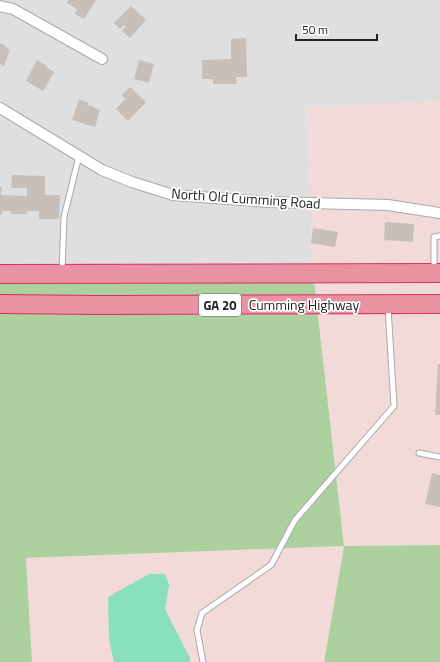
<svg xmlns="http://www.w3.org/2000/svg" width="440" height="662" viewBox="0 0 440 662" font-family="'Titillium Web',sans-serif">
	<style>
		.residential { fill: #e0dfdf }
		.commercial { fill: #f2dad9 }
		.forest { fill: #add19e }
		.pitch { fill: #88e0be }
		.building { fill: #c7bfb8 }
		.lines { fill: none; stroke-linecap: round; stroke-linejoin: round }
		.lane-casing { stroke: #a9a9a9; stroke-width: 7 }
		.street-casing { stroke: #a9a9a9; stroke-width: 12 }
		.highway-casing { stroke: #dc2a67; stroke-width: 20 }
		.lane { stroke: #fff; stroke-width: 5 }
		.street { stroke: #fff; stroke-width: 10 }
		.highway { stroke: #e892a2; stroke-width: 18 }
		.labels { text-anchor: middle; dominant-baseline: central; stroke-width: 3.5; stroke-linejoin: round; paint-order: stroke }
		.shield { fill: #fff; stroke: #646464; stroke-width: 1 }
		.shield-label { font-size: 13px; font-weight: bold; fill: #222 }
		.street-label { font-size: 14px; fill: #222; stroke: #fff }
	</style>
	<rect width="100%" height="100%" fill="#f2efe9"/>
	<polygon class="residential" points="0,0 440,0 440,101 307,107 313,271 0,270"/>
	<polygon class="commercial" points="440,101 440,545 344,546 324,662 32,662 26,558 344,546 313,271 307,107"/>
	<polygon class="forest" points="0,270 313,271 344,546 440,545 440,662 324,662 344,546 26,558 32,662 0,662"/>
	<polygon class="pitch" points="149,574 165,574 169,585 165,609 190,658 190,662 114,662 109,639 108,597"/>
	<g class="building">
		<polygon points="68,0 96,0 84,19 75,14 77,9 67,3"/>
		<polygon points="131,6 146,20 130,38 122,31 126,26 124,25 120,29 114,23"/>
		<polygon points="246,38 247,77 236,77 237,84 213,84 213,79 202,79 202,60 231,59 231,39"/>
		<polygon points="0,43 6,46 6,48 10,50 4,66 0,64"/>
		<polygon points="37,60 47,66 46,67 54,72 43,91 26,81"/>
		<polygon points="139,60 154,64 149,83 134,79"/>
		<polygon points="130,87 146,102 128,121 116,109 124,100 125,100 126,99 122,95"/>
		<polygon points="79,99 89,103 87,106 89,107 89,105 96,108 96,109 100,110 95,127 72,120"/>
		<polygon points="12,175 45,176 45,195 60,195 59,219 39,219 39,211 27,211 27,214 11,214 11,211 2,211 2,215 0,215 0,187 2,187 1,195 27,196 27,188 11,188"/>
		<polygon points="385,222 414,224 413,242 384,240"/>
		<polygon points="313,228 338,232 335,247 311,243"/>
		<polygon points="438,364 440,364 440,415 435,415"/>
		<polygon points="432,473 440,475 440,507 425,504"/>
	</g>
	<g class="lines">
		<defs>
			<g id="lane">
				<polyline points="434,270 434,237 440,236"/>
				<polyline points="62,271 64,217 79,156"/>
				<polyline points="419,453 440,457"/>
				<polyline points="203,662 197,630 202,613 271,565 295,520 394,406 388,307"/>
			</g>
			<g id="street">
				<polyline points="0,6 13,9 102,59"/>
				<polyline points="0,108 102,170 132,182 173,195 269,202 388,205 440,213"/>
			</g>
			<g id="highway">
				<polyline points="0,274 440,273"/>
				<polyline points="0,304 99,305 440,304"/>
			</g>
		</defs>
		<use href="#lane" class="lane-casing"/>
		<use href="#street" class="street-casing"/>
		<use href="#highway" class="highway-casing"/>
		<use href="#lane" class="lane"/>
		<use href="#street" class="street"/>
		<use href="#highway" class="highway"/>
	</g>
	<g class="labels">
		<rect class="shield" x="199" y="294" width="42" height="22" rx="3"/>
		<g class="shield-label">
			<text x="220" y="305">GA 20</text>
		</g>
		<g class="street-label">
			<text transform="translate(246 198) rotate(4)">North Old Cumming Road</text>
			<text x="304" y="304">Cumming Highway</text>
		</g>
	</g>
	<path d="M296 34v6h81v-6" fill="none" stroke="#222222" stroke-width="2"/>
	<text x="302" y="34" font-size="12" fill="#222222" stroke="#ffffff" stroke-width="3" paint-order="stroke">50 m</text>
</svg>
